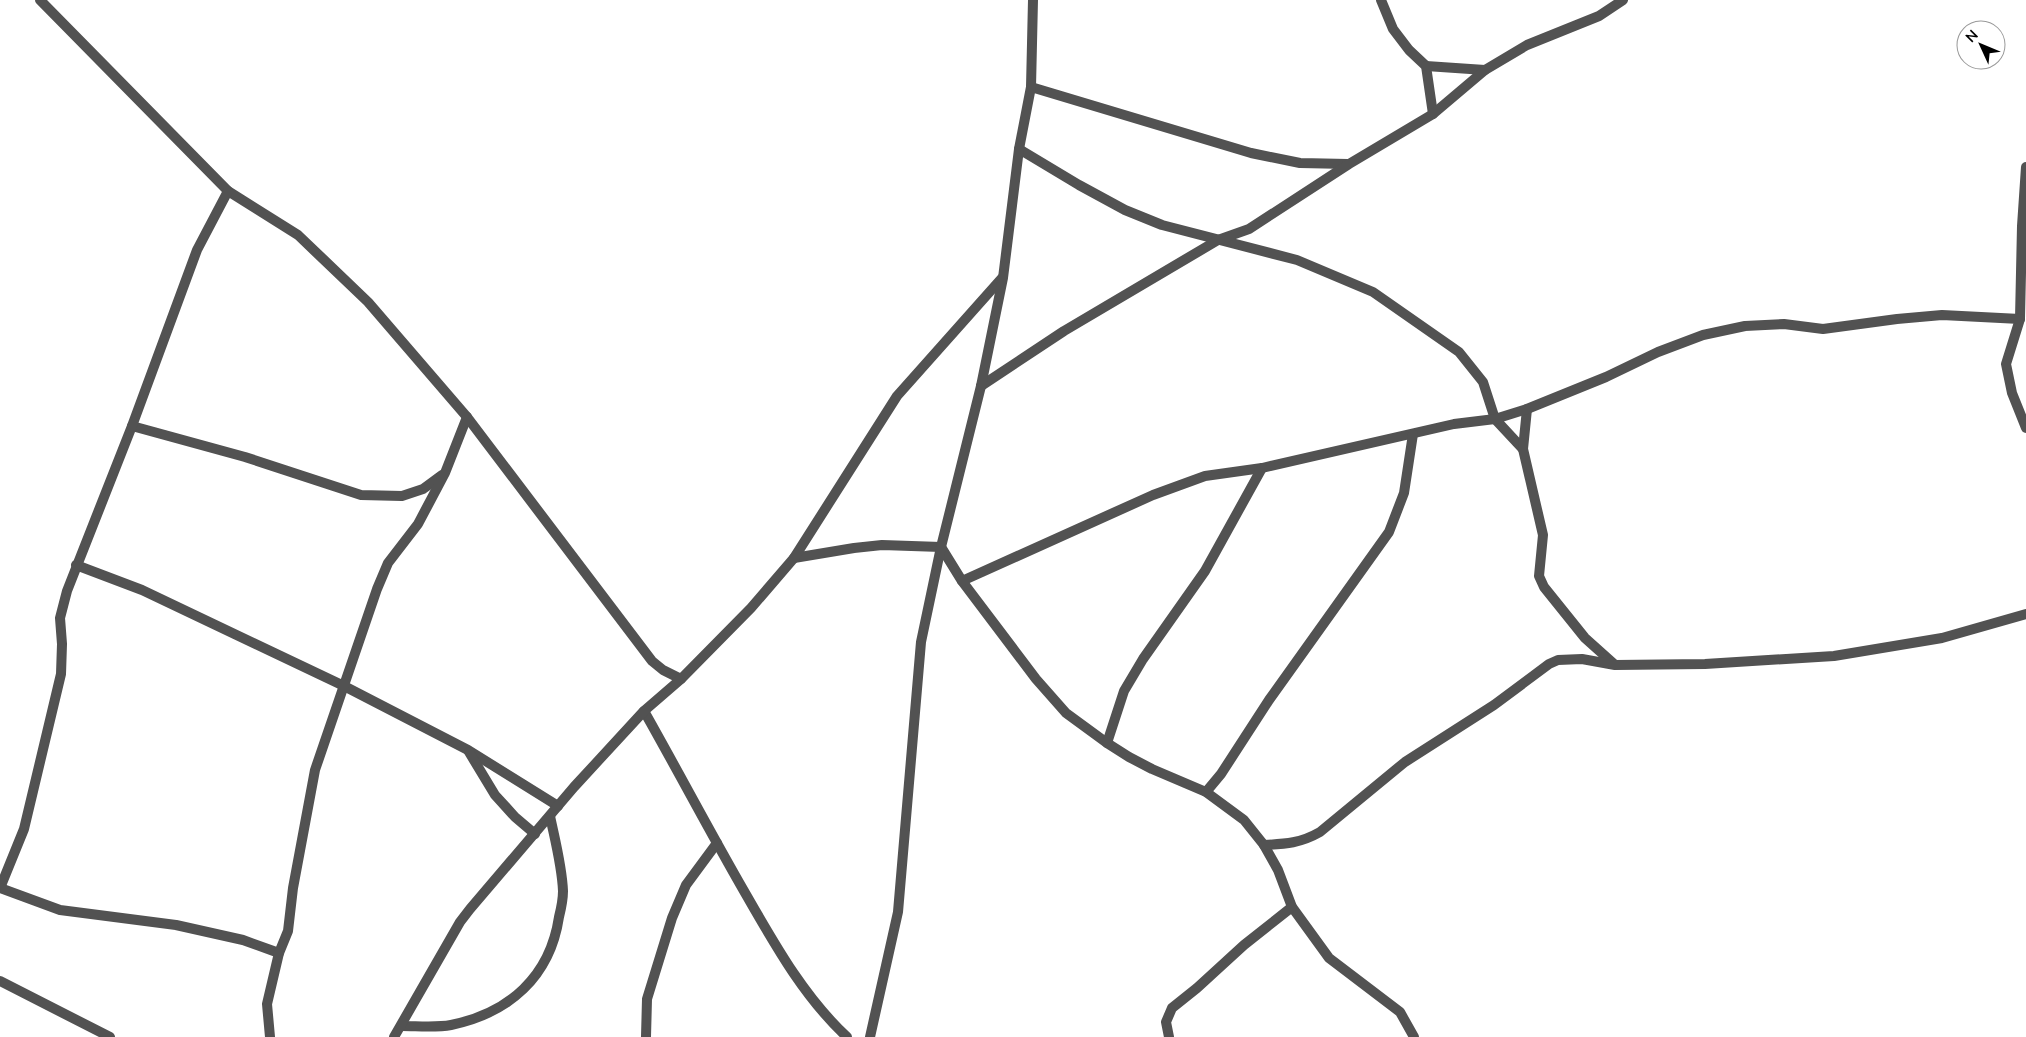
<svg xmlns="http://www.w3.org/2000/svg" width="2026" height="1037" viewBox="0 0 2026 1037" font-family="Mulish,sans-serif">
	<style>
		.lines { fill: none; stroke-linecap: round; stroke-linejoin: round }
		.street { stroke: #525252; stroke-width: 10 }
	</style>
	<rect width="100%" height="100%" fill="#fff"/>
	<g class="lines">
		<g class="street">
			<polyline points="40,0 228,191 298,235 368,302 467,417 652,661 663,670 681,679"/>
			<polyline points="1381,0 1393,29 1409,50 1426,66 1433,114"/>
			<polyline points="1426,66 1485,70"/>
			<polyline points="1031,87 1251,153 1300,163 1348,164"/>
			<polyline points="1019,149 1079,185 1125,210 1162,225 1297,260 1373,292 1459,352 1483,382 1495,419 1523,449"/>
			<polyline points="2026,167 2022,226 2020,319 2006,364 2012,393 2026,428"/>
			<polyline points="981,386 1064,331 1218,240 1249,229 1349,164 1433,114 1485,70 1527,45 1599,16 1623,0"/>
			<polyline points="1527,409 1523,449 1543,535 1539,576 1544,587 1585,638 1614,664"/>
			<polyline points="132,426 245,457 361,495 402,496 423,489 442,475"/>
			<polyline points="794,558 854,548 882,545 941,547 962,581 1036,679 1066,713 1107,743 1129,757 1152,769 1206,792 1244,820 1264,845 1278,870 1292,907 1329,958 1400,1012 1414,1037"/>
			<polyline points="76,565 142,590 344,686 468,750 558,806"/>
			<polyline points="962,581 1153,495 1205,476 1262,468 1454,424 1495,419 1527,409 1606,377 1658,352 1703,335 1745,326 1784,324 1823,329 1897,319 1942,315 2020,319"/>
			<path d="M644 711C678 771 710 832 744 891 774 943 803 996 847 1037"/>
			<polyline points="1107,743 1124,691 1143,659 1205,571 1262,468"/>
			<polyline points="469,752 495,795 515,817 535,834"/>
			<polyline points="1206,792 1221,774 1269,700 1389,532 1404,493 1413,434"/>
			<path d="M1264 845C1286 844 1301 843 1320 832L1405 762 1494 705 1549 664 1558 660 1582 659 1615 665 1705 664 1834 656 1942 638 2026 614"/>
			<polyline points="0,888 24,829 61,674 62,644 60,618 67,591 132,426 197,250 228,191"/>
			<polyline points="0,888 60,910 176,925 243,940 279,953"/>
			<polyline points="0,981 110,1037"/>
			<path d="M402 1026C417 1026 436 1028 451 1025 509 1013 550 977 559 917 561 909 563 899 563 891 562 866 555 840 550 816"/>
			<polyline points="270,1037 267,1004 279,953 288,931 293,888 315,770 377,589 388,563 418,524 445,473 467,417"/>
			<polyline points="394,1037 460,922 470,909 574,787 644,711 681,679 751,608 794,558 897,396 1002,278"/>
			<polyline points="646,1037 647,999 672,918 686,885 717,843"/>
			<polyline points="870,1037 898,912 921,642 941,547 981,386 1003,278 1019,149 1031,87 1033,0"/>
			<polyline points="1169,1037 1166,1022 1172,1008 1197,988 1244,945 1292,907"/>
		</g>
	</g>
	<g transform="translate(1981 45) rotate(314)"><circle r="24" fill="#ffffff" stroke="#999999"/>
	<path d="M0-4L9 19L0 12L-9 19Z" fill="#000000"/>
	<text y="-8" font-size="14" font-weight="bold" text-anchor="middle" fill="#000000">N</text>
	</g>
</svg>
